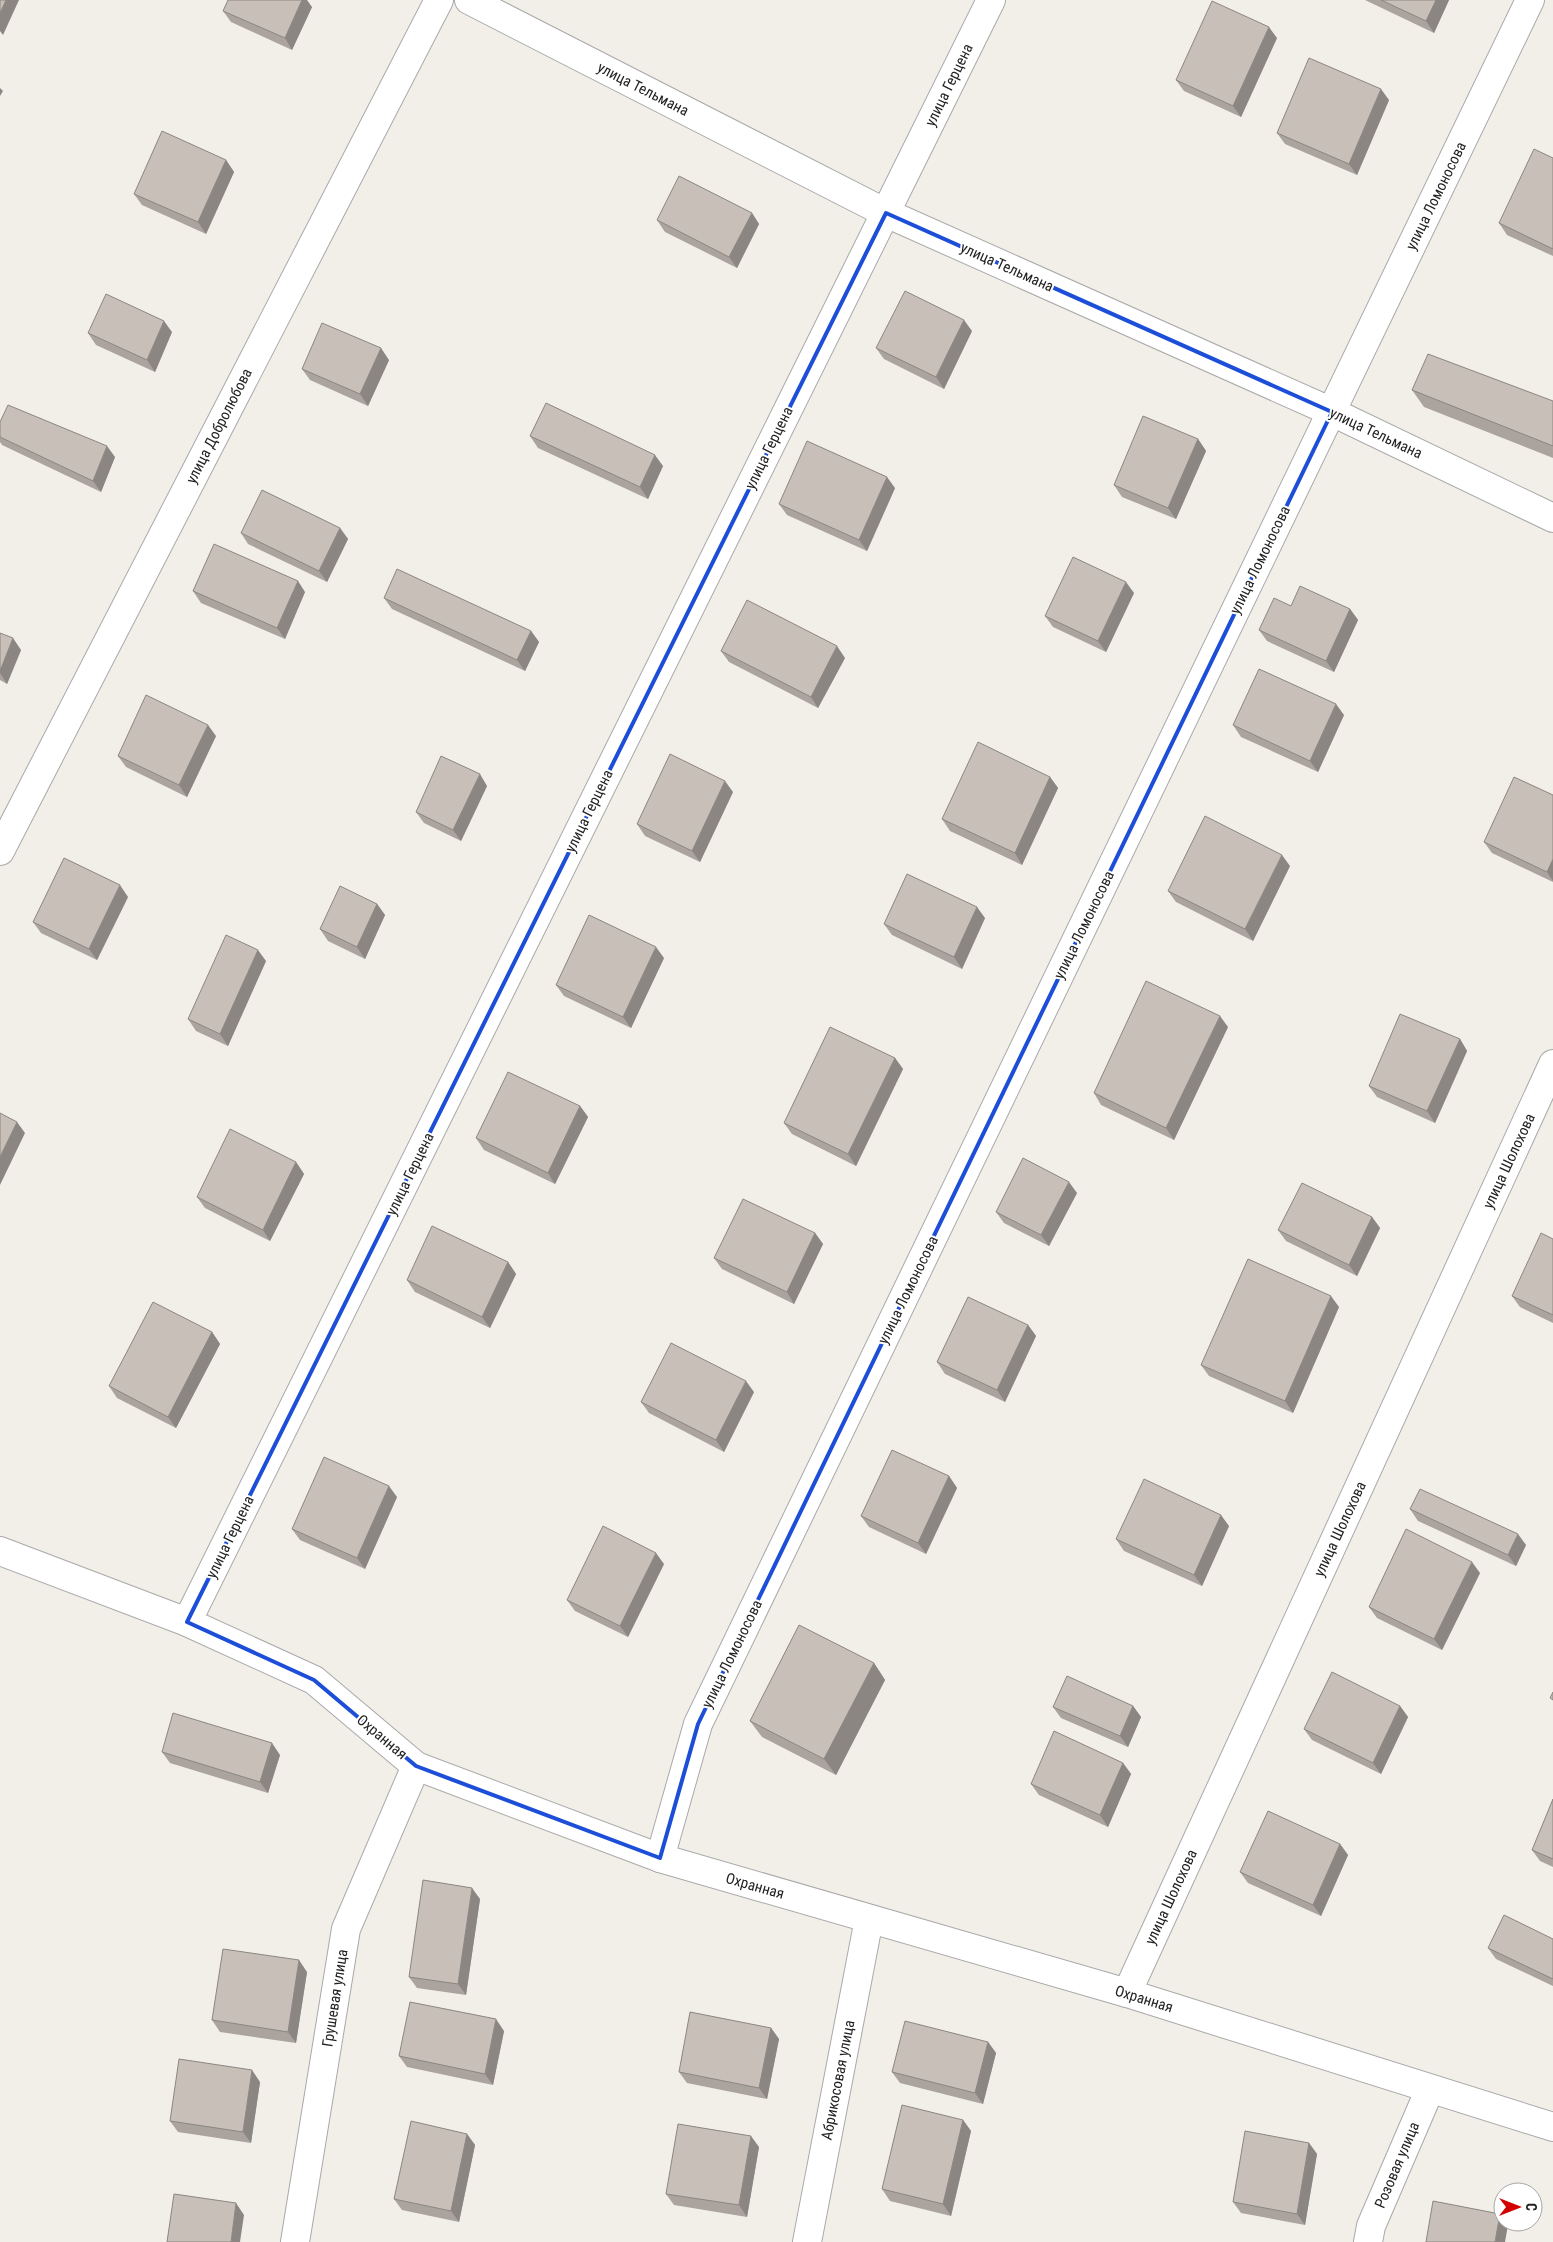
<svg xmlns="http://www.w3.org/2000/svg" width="1553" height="2242" viewBox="0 0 1553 2242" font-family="'Roboto Condensed',sans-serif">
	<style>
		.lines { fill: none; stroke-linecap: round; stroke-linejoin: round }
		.minor-casing { stroke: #a9a9a9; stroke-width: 30 }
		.minor { stroke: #fff; stroke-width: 28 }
		.wall { fill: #aba49e }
		.shaded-wall { fill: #8b8681 }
		.building { fill: #c7bfb8; stroke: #8b8681 }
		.marked { fill: none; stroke: #1d4ed8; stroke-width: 4; stroke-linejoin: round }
		.labels { text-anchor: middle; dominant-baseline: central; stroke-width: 4; stroke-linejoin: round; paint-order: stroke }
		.street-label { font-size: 15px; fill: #222; stroke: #fff }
	</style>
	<rect width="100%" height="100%" fill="#f2efe9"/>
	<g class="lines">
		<defs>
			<g id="minor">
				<polyline points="469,0 886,213 1332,412 1553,518"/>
				<polyline points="0,851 439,0"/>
				<polyline points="0,1551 187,1622 314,1680 416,1766 660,1858 1127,1993 1553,2127"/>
				<polyline points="187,1622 991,0"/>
				<polyline points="660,1858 698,1724 1530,0"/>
				<polyline points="1127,1993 1553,1064"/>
				<polyline points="295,2242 346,1929 416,1766"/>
				<polyline points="807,2242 869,1919"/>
				<polyline points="1368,2242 1371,2226 1430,2089"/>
			</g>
		</defs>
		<use href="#minor" class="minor-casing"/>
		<use href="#minor" class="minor"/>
	</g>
	<g class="wall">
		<polygon points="1365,0 1449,0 1434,33"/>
		<polygon points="312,7 292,50 231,22 223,11"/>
		<polygon points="1277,38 1241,117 1184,91 1176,80"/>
		<polygon points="1389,100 1357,175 1285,144 1277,133"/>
		<polygon points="1553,158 1553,256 1507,235 1499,223"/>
		<polygon points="226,160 234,172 206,234 142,205 134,194"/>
		<polygon points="752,213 759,224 737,268 665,232 657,220"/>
		<polygon points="972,331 944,389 884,359 876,348"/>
		<polygon points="172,332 155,372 96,345 88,333"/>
		<polygon points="389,360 368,406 310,380 302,369"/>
		<polygon points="1412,390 1553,401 1553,458 1424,407"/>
		<polygon points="0,422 115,457 101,492 2,445 0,442"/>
		<polygon points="530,436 663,466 648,499 538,448"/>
		<polygon points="1198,439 1206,451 1176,519 1122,497 1114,485"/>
		<polygon points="895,488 867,551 787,515 779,504"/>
		<polygon points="340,528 348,539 327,582 248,544 241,533"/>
		<polygon points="193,591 305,592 285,639 201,603"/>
		<polygon points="1134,593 1106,652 1053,627 1045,616"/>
		<polygon points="384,598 531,631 539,642 525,671 392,609"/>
		<polygon points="1291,606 1350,609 1358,620 1334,672 1267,641 1259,630"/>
		<polygon points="0,633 21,650 7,684 0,680"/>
		<polygon points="721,651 845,658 818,708 729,662"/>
		<polygon points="1344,715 1318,772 1241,737 1233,725"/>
		<polygon points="216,736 187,797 126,767 118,756"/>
		<polygon points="1050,777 1058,788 1022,865 950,831 942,819"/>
		<polygon points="487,786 461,841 424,823 416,812"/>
		<polygon points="733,792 700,862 645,836 637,824"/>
		<polygon points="1553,795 1553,882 1492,853 1484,842"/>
		<polygon points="1290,866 1253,941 1176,902 1168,891"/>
		<polygon points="128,897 97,960 41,933 33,922"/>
		<polygon points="377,904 385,915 365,959 328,941 320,929"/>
		<polygon points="985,918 962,969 892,935 884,924"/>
		<polygon points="664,958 631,1028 564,996 556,985"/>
		<polygon points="266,961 228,1046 196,1031 188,1019"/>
		<polygon points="1228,1027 1174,1140 1101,1105 1094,1093"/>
		<polygon points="1460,1039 1467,1051 1435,1123 1377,1097 1369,1086"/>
		<polygon points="895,1058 903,1069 856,1166 792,1134 784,1123"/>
		<polygon points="580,1106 588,1117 555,1184 484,1150 476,1138"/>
		<polygon points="296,1162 304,1174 270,1241 205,1208 197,1197"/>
		<polygon points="1077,1193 1049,1246 1004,1223 996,1212"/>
		<polygon points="1372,1217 1380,1228 1357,1276 1286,1241 1278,1230"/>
		<polygon points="815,1233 823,1244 794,1304 722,1269 714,1258"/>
		<polygon points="1553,1239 1553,1323 1520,1307 1512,1296"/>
		<polygon points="508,1262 516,1274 490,1328 415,1292 407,1280"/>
		<polygon points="1339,1307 1293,1413 1209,1376 1201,1365"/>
		<polygon points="1028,1325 1036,1336 1005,1402 945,1374 937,1362"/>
		<polygon points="212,1332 220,1344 176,1428 117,1398 109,1386"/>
		<polygon points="754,1392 724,1452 649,1413 641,1402"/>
		<polygon points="949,1476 957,1488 926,1554 869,1527 861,1516"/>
		<polygon points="397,1497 365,1569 300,1540 292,1529"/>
		<polygon points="1410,1509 1526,1545 1516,1566 1418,1521"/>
		<polygon points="1229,1526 1202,1586 1124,1551 1116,1539"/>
		<polygon points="664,1564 628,1637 575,1611 567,1600"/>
		<polygon points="1480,1573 1442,1650 1377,1618 1369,1607"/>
		<polygon points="874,1663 885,1680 836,1775 762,1737 750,1721"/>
		<polygon points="1133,1706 1141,1717 1128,1747 1061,1718 1053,1707"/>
		<polygon points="1400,1706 1408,1717 1381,1774 1312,1740 1304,1729"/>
		<polygon points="162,1752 280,1755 268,1793 170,1763"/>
		<polygon points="1123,1763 1131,1774 1108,1827 1039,1795 1031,1784"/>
		<polygon points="1553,1799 1553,1867 1540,1861 1532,1850"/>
		<polygon points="1340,1844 1348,1855 1321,1916 1248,1883 1240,1872"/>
		<polygon points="480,1899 466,1995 417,1988 409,1977"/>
		<polygon points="1553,1939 1553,1986 1496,1959 1488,1948"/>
		<polygon points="307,1972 296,2043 220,2032 212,2020"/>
		<polygon points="771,2028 779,2039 767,2099 687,2083 679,2072"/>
		<polygon points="504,2031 493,2085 407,2067 399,2056"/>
		<polygon points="988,2042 996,2053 983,2104 900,2083 892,2072"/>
		<polygon points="260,2082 251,2143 178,2132 170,2121"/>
		<polygon points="963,2120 971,2131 951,2216 890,2201 882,2189"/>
		<polygon points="467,2134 475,2145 459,2222 402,2210 394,2199"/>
		<polygon points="1309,2143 1317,2154 1305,2225 1241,2213 1233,2202"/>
		<polygon points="759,2147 747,2217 674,2205 666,2194"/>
	</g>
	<g class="shaded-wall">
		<polygon points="6,0 19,0 3,35 0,31 0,13"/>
		<polygon points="302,0 307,0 312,7 292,50 285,38"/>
		<polygon points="1436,0 1449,0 1434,33 1426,21"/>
		<polygon points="1269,27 1277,38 1241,117 1233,106"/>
		<polygon points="0,88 3,91 0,96"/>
		<polygon points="1381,89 1389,100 1357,175 1349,164"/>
		<polygon points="226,160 234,172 206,234 198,222"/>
		<polygon points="752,213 759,224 737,268 729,257"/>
		<polygon points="964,320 972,331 944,389 936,377"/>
		<polygon points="164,321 172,332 155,372 147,360"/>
		<polygon points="381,348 389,360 368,406 360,394"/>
		<polygon points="1198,439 1206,451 1176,519 1168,508"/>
		<polygon points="107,446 115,457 101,492 93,481"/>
		<polygon points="655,455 663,466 648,499 640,487"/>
		<polygon points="887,477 895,488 867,551 859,540"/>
		<polygon points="340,528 348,539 327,582 319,571"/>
		<polygon points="298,581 305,592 285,639 277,628"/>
		<polygon points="1126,582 1134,593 1106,652 1098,641"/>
		<polygon points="1350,609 1358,620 1334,672 1326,661"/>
		<polygon points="531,631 539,642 525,671 517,660"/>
		<polygon points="13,638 21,650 7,684 0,673 0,671"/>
		<polygon points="837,646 845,658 818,708 811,697"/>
		<polygon points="1336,704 1344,715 1318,772 1310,761"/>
		<polygon points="208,725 216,736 187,797 179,785"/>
		<polygon points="480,774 487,786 461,841 453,830"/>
		<polygon points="1050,777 1058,788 1022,865 1015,853"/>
		<polygon points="725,781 733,792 700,862 692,851"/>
		<polygon points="1282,855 1290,866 1253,941 1245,929"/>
		<polygon points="1553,859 1553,881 1547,872"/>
		<polygon points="120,885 128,897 97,960 89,949"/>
		<polygon points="377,904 385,915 365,959 357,947"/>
		<polygon points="977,907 985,918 962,969 954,957"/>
		<polygon points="656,947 664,958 631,1028 623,1017"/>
		<polygon points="258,950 266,961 228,1046 220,1034"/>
		<polygon points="1220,1016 1228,1027 1174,1140 1166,1128"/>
		<polygon points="1460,1039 1467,1051 1435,1123 1427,1111"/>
		<polygon points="895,1058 903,1069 856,1166 848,1154"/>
		<polygon points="580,1106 588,1117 555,1184 548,1173"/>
		<polygon points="17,1122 25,1133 0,1185 0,1157"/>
		<polygon points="296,1162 304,1174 270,1241 263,1230"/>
		<polygon points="1069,1182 1077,1193 1049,1246 1041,1235"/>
		<polygon points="1372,1217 1380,1228 1357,1276 1349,1265"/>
		<polygon points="815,1233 823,1244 794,1304 787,1292"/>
		<polygon points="508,1262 516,1274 490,1328 482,1317"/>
		<polygon points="1331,1296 1339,1307 1293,1413 1285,1401"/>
		<polygon points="1028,1325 1036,1336 1005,1402 997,1390"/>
		<polygon points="212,1332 220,1344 176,1428 168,1417"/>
		<polygon points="746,1381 754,1392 724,1452 716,1440"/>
		<polygon points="949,1476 957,1488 926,1554 918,1543"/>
		<polygon points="389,1486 397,1497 365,1569 357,1558"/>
		<polygon points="1221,1515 1229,1526 1202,1586 1194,1575"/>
		<polygon points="1518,1534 1526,1545 1516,1566 1508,1555"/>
		<polygon points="656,1553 664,1564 628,1637 620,1626"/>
		<polygon points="1472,1562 1480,1573 1442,1650 1434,1639"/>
		<polygon points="874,1663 885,1680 836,1775 824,1759"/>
		<polygon points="1133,1706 1141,1717 1128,1747 1120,1736"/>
		<polygon points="1400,1706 1408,1717 1381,1774 1373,1763"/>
		<polygon points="272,1743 280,1755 268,1793 260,1782"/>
		<polygon points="1123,1763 1131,1774 1108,1827 1100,1815"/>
		<polygon points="1340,1844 1348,1855 1321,1916 1313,1905"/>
		<polygon points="472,1888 480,1899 466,1995 458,1984"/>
		<polygon points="299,1960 307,1972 296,2043 288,2032"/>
		<polygon points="496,2019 504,2031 493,2085 485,2074"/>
		<polygon points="771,2028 779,2039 767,2099 759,2088"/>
		<polygon points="988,2042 996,2053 983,2104 975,2093"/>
		<polygon points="252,2070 260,2082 251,2143 243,2132"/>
		<polygon points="963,2120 971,2131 951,2216 943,2204"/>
		<polygon points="467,2134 475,2145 459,2222 451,2211"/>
		<polygon points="751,2136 759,2147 747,2217 739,2205"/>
		<polygon points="1309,2143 1317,2154 1305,2225 1297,2214"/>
		<polygon points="236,2203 244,2215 240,2242 231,2242"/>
		<polygon points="1500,2214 1503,2218 1503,2222 1506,2222 1508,2225 1505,2242 1495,2242"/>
	</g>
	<g class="building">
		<polygon points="0,0 6,0 0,13"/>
		<polygon points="228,0 302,0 285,38 223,11"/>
		<polygon points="1381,0 1436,0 1426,21"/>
		<polygon points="1212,1 1269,27 1233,106 1176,80"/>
		<polygon points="1309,58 1381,89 1349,164 1277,133"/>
		<polygon points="162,131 226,160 198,222 134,194"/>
		<polygon points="1534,149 1553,158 1553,249 1499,223"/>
		<polygon points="679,176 752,213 729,257 657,220"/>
		<polygon points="905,291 964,320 936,377 876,348"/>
		<polygon points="106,294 164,321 147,360 88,333"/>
		<polygon points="322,323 381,348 360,394 302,369"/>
		<polygon points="1428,354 1553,401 1553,446 1412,390"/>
		<polygon points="546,403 655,455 640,487 530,436"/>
		<polygon points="8,405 107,446 93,481 0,437 0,422"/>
		<polygon points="1143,416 1198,439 1168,508 1114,485"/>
		<polygon points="807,441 887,477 859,540 779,504"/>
		<polygon points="262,490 340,528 319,571 241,533"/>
		<polygon points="214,544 298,581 277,628 193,591"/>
		<polygon points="1073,557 1126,582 1098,641 1045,616"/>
		<polygon points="397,569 531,631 517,660 384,598"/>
		<polygon points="1300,586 1350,609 1326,661 1259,630 1274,598 1291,606"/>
		<polygon points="747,600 837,646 811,697 721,651"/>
		<polygon points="0,633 13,638 0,671"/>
		<polygon points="1259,669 1336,704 1310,761 1233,725"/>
		<polygon points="146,695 208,725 179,785 118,756"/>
		<polygon points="978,742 1050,777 1015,853 942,819"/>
		<polygon points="670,754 725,781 692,851 637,824"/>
		<polygon points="441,756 480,774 453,830 416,812"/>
		<polygon points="1514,777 1553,795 1553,859 1547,872 1484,842"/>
		<polygon points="1205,816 1282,855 1245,929 1168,891"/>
		<polygon points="64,858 120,885 89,949 33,922"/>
		<polygon points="907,874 977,907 954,957 884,924"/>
		<polygon points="340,886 377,904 357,947 320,929"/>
		<polygon points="589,915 656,947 623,1017 556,985"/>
		<polygon points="226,935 258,950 220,1034 188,1019"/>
		<polygon points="1146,981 1220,1016 1166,1128 1094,1093"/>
		<polygon points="1400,1014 1460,1039 1427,1111 1369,1086"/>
		<polygon points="830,1027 895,1058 848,1154 784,1123"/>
		<polygon points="508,1072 580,1106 548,1173 476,1138"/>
		<polygon points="0,1113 17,1122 0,1157"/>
		<polygon points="230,1129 296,1162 263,1230 197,1197"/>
		<polygon points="1023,1158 1069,1182 1041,1235 996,1212"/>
		<polygon points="1302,1183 1372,1217 1349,1265 1278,1230"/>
		<polygon points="743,1199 815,1233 787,1292 714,1258"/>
		<polygon points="432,1226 508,1262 482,1317 407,1280"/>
		<polygon points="1541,1233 1553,1239 1553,1315 1512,1296"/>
		<polygon points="1248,1259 1331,1296 1285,1401 1201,1365"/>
		<polygon points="968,1297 1028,1325 997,1390 937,1362"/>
		<polygon points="153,1302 212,1332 168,1417 109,1386"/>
		<polygon points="671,1343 746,1381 716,1440 641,1402"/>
		<polygon points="892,1450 949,1476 918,1543 861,1516"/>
		<polygon points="324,1457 389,1486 357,1558 292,1529"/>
		<polygon points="1144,1479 1221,1515 1194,1575 1116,1539"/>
		<polygon points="1420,1489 1518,1534 1508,1555 1410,1509"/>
		<polygon points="603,1526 656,1553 620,1626 567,1600"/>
		<polygon points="1406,1529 1472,1562 1434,1639 1369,1607"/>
		<polygon points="799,1625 874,1663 824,1759 750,1721"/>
		<polygon points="1332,1672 1400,1706 1373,1763 1304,1729"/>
		<polygon points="1067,1676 1133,1706 1120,1736 1053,1707"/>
		<polygon points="1553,1692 1553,1700 1550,1698"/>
		<polygon points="173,1713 272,1743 260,1782 162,1752"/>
		<polygon points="1054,1731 1123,1763 1100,1815 1031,1784"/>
		<polygon points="1553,1799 1553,1859 1532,1850"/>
		<polygon points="1268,1811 1340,1844 1313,1905 1240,1872"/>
		<polygon points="423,1880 472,1888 458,1984 409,1977"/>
		<polygon points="1504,1915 1553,1939 1553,1979 1488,1948"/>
		<polygon points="223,1949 299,1960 288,2032 212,2020"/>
		<polygon points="410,2002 496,2019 485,2074 399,2056"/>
		<polygon points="690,2012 771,2028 759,2088 679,2072"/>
		<polygon points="905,2021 988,2042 975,2093 892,2072"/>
		<polygon points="179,2059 252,2070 243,2132 170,2121"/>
		<polygon points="902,2105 963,2120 943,2204 882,2189"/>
		<polygon points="411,2121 467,2134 451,2211 394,2199"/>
		<polygon points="678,2124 751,2136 739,2205 666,2194"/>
		<polygon points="1245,2131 1309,2143 1297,2214 1233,2202"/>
		<polygon points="174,2194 236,2203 231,2242 167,2242"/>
		<polygon points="1433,2201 1500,2214 1495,2242 1426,2242"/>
	</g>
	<path class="marked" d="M886 213 1332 412 698 1724 660 1858 416 1766 314 1680 187 1622Z"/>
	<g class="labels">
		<g class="street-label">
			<text transform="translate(949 85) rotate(-64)">улица Герцена</text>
			<text transform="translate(643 89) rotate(27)">улица Тельмана</text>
			<text transform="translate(1436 196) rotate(-64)">улица Ломоносова</text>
			<text transform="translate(1007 267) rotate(24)">улица Тельмана</text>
			<text transform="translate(219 426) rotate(-63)">улица Добролюбова</text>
			<text transform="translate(1376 433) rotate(25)">улица Тельмана</text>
			<text transform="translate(769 448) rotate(-64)">улица Герцена</text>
			<text transform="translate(1260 560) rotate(-64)">улица Ломоносова</text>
			<text transform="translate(589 811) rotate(-64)">улица Герцена</text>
			<text transform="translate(1084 925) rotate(-64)">улица Ломоносова</text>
			<text transform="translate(1509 1161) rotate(-65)">улица Шолохова</text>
			<text transform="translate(410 1174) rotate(-64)">улица Герцена</text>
			<text transform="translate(908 1290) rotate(-64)">улица Ломоносова</text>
			<text transform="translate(1340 1529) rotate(-65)">улица Шолохова</text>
			<text transform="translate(230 1537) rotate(-64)">улица Герцена</text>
			<text transform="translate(732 1654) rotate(-64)">улица Ломоносова</text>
			<text transform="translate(382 1737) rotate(40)">Охранная</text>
			<text transform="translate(755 1886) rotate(16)">Охранная</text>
			<text transform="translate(1171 1897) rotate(-65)">улица Шолохова</text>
			<text transform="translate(335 1998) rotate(-81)">Грушевая улица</text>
			<text transform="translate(1144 1999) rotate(17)">Охранная</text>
			<text transform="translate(838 2080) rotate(-79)">Абрикосовая улица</text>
			<text transform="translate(1397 2165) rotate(-67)">Розовая улица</text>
		</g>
	</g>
	<g transform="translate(1518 2207) rotate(90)"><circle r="24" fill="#ffffff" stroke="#a7a7a7"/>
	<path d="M0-4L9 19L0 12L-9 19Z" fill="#d40000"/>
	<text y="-8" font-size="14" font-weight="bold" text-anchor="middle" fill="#222222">С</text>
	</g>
</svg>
